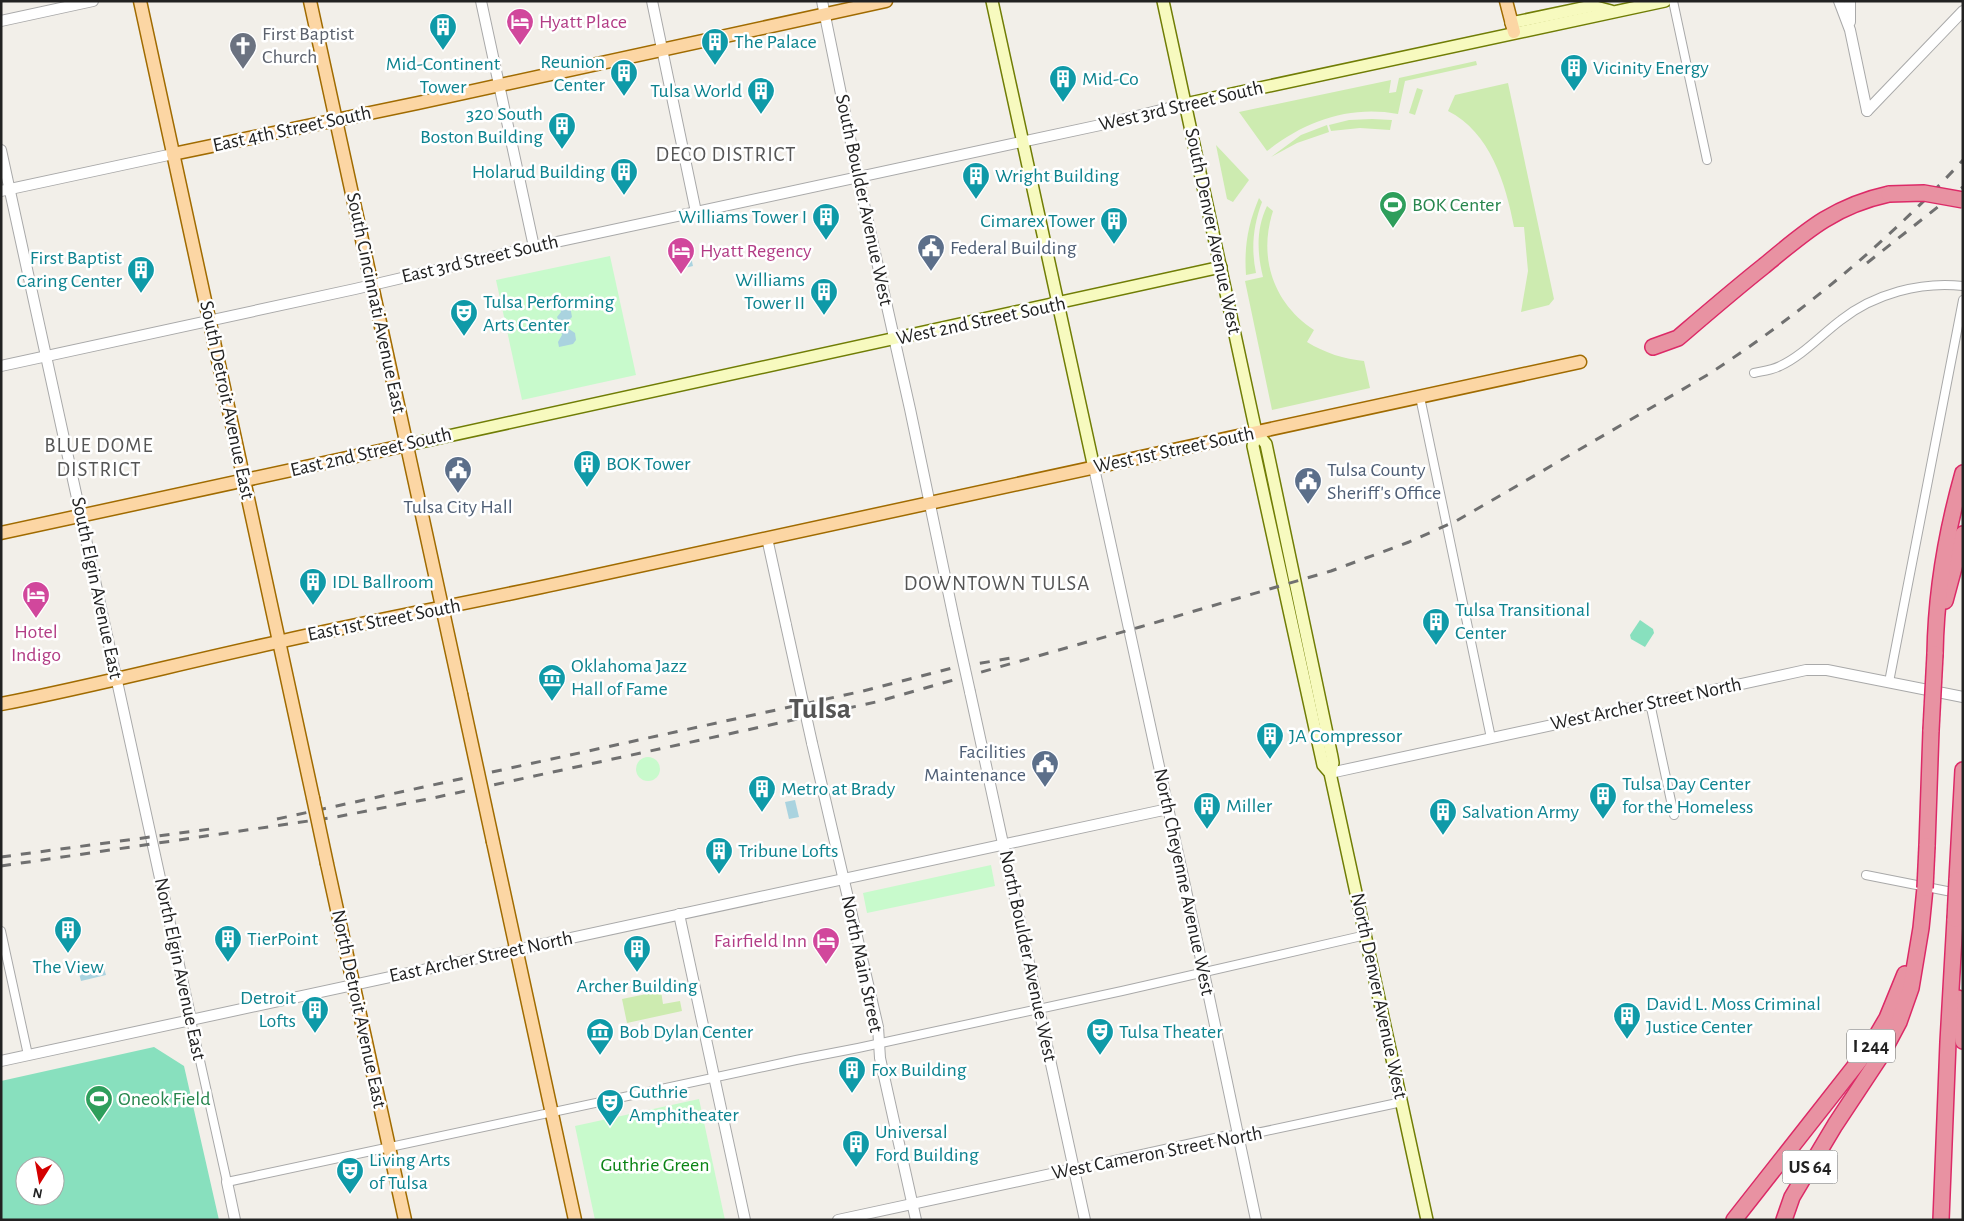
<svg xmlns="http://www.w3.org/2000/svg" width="1964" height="1221" viewBox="0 0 1964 1221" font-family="'Alegreya Sans',sans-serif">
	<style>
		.grass { fill: #cdebb0 }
		.park { fill: #c8facc }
		.pitch { fill: #88e0be; fill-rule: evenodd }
		.water { fill: #aad3df }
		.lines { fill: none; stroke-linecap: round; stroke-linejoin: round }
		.minor-casing { stroke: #a9a9a9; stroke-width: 10 }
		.tertiary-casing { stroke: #a9a9a9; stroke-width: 12 }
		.secondary-casing { stroke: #707d05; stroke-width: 14 }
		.primary-casing { stroke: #a06b00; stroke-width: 15 }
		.motorway-casing { stroke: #dc2a67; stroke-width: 18 }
		.minor { stroke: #fff; stroke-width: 8 }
		.tertiary { stroke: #fff; stroke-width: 10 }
		.secondary { stroke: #f7fabf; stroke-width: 11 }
		.primary { stroke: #fcd6a4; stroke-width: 12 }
		.motorway { stroke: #e892a2; stroke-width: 15 }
		.rail { stroke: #707070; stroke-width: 3; stroke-dasharray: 10 10; stroke-linecap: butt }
		.tertiary-bridge-casing { stroke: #a9a9a9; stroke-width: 12; stroke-linecap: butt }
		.primary-bridge-casing { stroke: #a06b00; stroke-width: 15; stroke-linecap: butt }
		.motorway-bridge-casing { stroke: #dc2a67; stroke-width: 18; stroke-linecap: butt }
		.tertiary-bridge { stroke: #fff; stroke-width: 10 }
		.primary-bridge { stroke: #fcd6a4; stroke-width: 12 }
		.motorway-bridge { stroke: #e892a2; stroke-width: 15 }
		.labels { text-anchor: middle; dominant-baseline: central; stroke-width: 5; stroke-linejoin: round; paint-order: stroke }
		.shield { fill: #fff; stroke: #646464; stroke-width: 1 }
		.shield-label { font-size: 19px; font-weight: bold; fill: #222 }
		.hotel-label { font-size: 20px; fill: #b23c85; stroke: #fff; text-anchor: start }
		.worship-label { font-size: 20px; fill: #5b616d; stroke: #fff; text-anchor: start }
		.culture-label { font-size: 20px; fill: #0d838f; stroke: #fff; text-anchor: start }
		.street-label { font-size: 20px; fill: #222; stroke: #fff }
		.leisure-label { font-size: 20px; fill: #27864d; stroke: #fff; text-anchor: start }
		.service-label { font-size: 20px; fill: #4e5e75; stroke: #fff; text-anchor: start }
		.park-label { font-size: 20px; fill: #0c8416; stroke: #fff }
		.neighbourhood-label { font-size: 21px; letter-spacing: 1px; fill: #555; stroke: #fff }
		.town-label { font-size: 30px; font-weight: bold; fill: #555; stroke: #fff }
	</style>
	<rect width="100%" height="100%" fill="#f2efe9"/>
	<g class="grass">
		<path d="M1476 61 1477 65 1405 81 1398 114C1350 105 1305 121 1267 151L1239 112 1391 80 1389 93 1396 92 1399 78Z"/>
		<path d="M1508 83 1554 299 1549 305 1521 312 1528 271 1524 227H1514C1506 184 1490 132 1448 111L1455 95Z"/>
		<polygon points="1417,88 1423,90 1415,115 1409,113"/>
		<polygon points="1372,119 1392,120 1390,130 1360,128 1331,131 1329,125 1349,120"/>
		<polygon points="1327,125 1329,132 1297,143 1271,157 1301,135"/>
		<polygon points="1216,145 1249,180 1233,202 1227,199"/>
		<path d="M1259 198 1262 202C1253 226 1251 249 1256 273L1246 275C1244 247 1248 224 1259 198Z"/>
		<path d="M1267 206 1273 211C1258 257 1273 303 1314 330L1307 342C1325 353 1344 359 1364 361L1370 388 1272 410 1245 281 1263 277C1257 253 1256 229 1267 206Z"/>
		<polygon points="661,991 663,1004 680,1001 682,1011 627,1023 622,999"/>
	</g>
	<g class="park">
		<polygon points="610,256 636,375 522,400 496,280"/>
		<circle cx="648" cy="769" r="12"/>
		<polygon points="991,865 995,886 867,913 863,893"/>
		<polygon points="699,1099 725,1220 595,1220 575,1126"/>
	</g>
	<g class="pitch">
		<polygon points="1640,620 1653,629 1654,633 1645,647 1631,639 1630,635"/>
		<path d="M154 1047 184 1066 219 1220H1V1081ZM25 1166H55V1196H25Z"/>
	</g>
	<g class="water">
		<polygon points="691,257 693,266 676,270 674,261"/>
		<polygon points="570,306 572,317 566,323 566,327 575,333 576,340 573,344 559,347 558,342 562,335 560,324 557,317 561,312 560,307"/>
		<polygon points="795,800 799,817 789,819 785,802"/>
		<polygon points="103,965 106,975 81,981 78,970"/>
	</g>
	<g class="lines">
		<defs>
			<g id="minor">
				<polyline points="1673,1 1707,160"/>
				<path d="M1754 373C1763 371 1772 370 1780 366 1802 356 1821 335 1841 320 1874 294 1921 281 1963 286"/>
				<polyline points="1420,397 1491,738"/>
				<polyline points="1889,682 1963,300"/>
				<polyline points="1650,703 1674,815"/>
				<polyline points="1866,875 1957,893"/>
				<polyline points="1,931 28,1055"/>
				<polyline points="191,1020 227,1182 796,1060 858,1048 1122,991 1366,935"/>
				<polyline points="1074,1169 1224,1136 1252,1134 1402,1102"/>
			</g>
			<g id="tertiary">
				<polyline points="481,1 534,247"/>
				<polyline points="652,1 696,212"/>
				<polyline points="822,1 858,177 910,409 955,624"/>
				<polyline points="1839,1 1850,30 1867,111"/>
				<polyline points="1850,1 1850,22"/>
				<polyline points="1,21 93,1"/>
				<polyline points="1867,111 1963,11"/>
				<polyline points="1,150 191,1020"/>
				<polyline points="1,191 173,154"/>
				<polyline points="1,366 355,289 547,244 1105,124 1185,104"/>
				<polyline points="1094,468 1204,973 1256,1220"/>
				<polyline points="767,538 786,625"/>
				<polyline points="970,692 1085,1220"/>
				<polyline points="812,743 878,1027 880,1058 916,1220"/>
				<polyline points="1330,773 1806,670 1827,670 1963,697"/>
				<polyline points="679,914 745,1220"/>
				<polyline points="1,1061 1168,809"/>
				<polyline points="227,1182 235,1220"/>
				<polyline points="838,1220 1074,1169"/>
			</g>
			<g id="secondary">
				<polyline points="992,1 1094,468"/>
				<polyline points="1163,1 1256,432 1253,446 1323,765 1330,773 1427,1220"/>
				<polyline points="1511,23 1592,6 1611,11"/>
				<polyline points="1185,104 1665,1"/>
				<polyline points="1256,432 1266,444 1332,757 1333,763 1330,773"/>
				<polyline points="407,445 1221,267"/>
			</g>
			<g id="primary">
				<polyline points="140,1 313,798"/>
				<polyline points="310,1 461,694"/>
				<polyline points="1506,1 1514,32"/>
				<polyline points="173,154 418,103 886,1"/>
				<polyline points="1,533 407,445"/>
				<path d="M1 704C94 686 185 662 278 642 375 620 473 602 570 581L1580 362"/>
				<polyline points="493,842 575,1220"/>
				<polyline points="327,864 405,1220"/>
			</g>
			<g id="motorway">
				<path d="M1653 347 1678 338C1706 314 1735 289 1764 266 1806 231 1834 206 1889 194"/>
				<polyline points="1945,601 1963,534"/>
				<path d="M1935 654C1936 592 1946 533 1963 473"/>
				<polyline points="1927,846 1931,730"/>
				<polyline points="1957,880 1963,770"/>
				<polyline points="1958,998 1963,1041"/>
				<polyline points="1734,1220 1870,1047 1887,1018 1905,974"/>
				<polyline points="1784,1220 1792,1197 1835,1125 1882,1054 1899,1022 1911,988 1921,928 1925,888"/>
				<polyline points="1941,1220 1948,1042 1955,919"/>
			</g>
		</defs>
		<use href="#minor" class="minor-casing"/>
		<use href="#tertiary" class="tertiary-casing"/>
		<use href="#secondary" class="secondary-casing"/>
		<use href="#primary" class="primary-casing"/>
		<use href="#motorway" class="motorway-casing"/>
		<use href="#minor" class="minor"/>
		<use href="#tertiary" class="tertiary"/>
		<use href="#secondary" class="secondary"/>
		<use href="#primary" class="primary"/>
		<use href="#motorway" class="motorway"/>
		<g class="rail">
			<polyline points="1867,263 1963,187"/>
			<polyline points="277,819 863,691 952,668 1011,658"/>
			<polyline points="1,857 210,829"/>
			<path d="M1 866 336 817 433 798 876 702 1140 627 1331 571 1409 542 1456 521 1496 498 1709 374C1802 313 1888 242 1963 160"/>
		</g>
		<defs>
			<g id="tertiary-bridge">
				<polyline points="955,624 970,692"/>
				<polyline points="786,625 812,743"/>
			</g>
			<g id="primary-bridge">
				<polyline points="461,694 493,842"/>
				<polyline points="313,798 327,864"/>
			</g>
			<g id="motorway-bridge">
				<polyline points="1889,194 1924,193 1963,200"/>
				<polyline points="1931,730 1935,654"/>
				<polyline points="1925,888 1927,846"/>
				<polyline points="1955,919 1957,880"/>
			</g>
		</defs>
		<use href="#tertiary-bridge" class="tertiary-bridge-casing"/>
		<use href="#primary-bridge" class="primary-bridge-casing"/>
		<use href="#motorway-bridge" class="motorway-bridge-casing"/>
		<use href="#tertiary-bridge" class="tertiary-bridge"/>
		<use href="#primary-bridge" class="primary-bridge"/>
		<use href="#motorway-bridge" class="motorway-bridge"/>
	</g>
	<defs>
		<symbol id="hotel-pin" viewBox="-11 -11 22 30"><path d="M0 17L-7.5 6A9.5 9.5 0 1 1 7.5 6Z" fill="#d1479c" stroke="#fff"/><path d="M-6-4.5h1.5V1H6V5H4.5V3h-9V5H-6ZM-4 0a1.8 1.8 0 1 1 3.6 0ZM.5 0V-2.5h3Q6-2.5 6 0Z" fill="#fff"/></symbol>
		<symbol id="building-pin" viewBox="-11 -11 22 30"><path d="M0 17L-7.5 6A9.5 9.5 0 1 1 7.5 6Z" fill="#0f9aa8" stroke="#fff"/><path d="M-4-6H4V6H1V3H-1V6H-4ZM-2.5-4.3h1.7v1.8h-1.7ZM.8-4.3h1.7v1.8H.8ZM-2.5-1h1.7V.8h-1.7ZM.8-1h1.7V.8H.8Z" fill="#fff"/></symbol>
		<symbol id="church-pin" viewBox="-11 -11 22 30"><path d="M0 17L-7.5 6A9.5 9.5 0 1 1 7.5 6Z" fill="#6b7280" stroke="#fff"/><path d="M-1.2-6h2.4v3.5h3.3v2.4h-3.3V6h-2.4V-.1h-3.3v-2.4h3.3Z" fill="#fff"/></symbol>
		<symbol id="stadium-pin" viewBox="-11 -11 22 30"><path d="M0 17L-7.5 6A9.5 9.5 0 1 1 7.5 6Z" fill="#2e9e5b" stroke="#fff"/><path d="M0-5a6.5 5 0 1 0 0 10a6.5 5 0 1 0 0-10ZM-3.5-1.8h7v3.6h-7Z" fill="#fff"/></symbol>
		<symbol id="civic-pin" viewBox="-11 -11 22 30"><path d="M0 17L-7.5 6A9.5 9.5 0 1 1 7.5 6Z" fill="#5c6f8a" stroke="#fff"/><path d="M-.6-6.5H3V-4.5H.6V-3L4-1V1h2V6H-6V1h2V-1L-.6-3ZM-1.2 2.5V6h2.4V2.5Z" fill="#fff"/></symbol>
		<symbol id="theatre-pin" viewBox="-11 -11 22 30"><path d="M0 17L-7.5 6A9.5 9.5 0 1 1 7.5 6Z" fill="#0f9aa8" stroke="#fff"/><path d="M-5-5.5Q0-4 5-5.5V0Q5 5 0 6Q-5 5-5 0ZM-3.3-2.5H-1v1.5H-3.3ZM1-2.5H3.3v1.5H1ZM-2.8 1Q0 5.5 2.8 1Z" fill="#fff"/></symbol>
		<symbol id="museum-pin" viewBox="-11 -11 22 30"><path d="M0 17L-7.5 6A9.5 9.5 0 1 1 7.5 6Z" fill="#0f9aa8" stroke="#fff"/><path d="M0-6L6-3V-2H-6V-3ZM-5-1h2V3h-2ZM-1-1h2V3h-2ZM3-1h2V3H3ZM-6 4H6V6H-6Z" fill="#fff"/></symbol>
	</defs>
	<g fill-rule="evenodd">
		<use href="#hotel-pin" x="504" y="6" width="32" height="43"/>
		<use href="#building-pin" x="427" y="11" width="32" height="43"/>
		<use href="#building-pin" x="699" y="26" width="32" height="43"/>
		<use href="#church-pin" x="227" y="30" width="32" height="43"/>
		<use href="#building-pin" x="1558" y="52" width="32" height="43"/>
		<use href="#building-pin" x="608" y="57" width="32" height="43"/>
		<use href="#building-pin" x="1047" y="63" width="32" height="43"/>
		<use href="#building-pin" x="745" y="75" width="32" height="43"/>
		<use href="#building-pin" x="546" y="110" width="32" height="43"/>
		<use href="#building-pin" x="608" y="156" width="32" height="43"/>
		<use href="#building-pin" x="960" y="160" width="32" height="43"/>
		<use href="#stadium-pin" x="1377" y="189" width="32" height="43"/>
		<use href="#building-pin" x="810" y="201" width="32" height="43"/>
		<use href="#building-pin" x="1098" y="205" width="32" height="43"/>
		<use href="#civic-pin" x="915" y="232" width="32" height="43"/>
		<use href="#hotel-pin" x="665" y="235" width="32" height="43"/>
		<use href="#building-pin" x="125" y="254" width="32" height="43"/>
		<use href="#building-pin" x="808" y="276" width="32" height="43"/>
		<use href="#theatre-pin" x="448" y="297" width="32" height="43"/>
		<use href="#building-pin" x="571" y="448" width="32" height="43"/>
		<use href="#civic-pin" x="442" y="454" width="32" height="43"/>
		<use href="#civic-pin" x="1292" y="465" width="32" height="43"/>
		<use href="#building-pin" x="297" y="566" width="32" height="43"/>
		<use href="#hotel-pin" x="20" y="579" width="32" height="43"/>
		<use href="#building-pin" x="1420" y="606" width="32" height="43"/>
		<use href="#museum-pin" x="536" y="662" width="32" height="43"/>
		<use href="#building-pin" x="1254" y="720" width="32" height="43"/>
		<use href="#civic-pin" x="1029" y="748" width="32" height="43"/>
		<use href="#building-pin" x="746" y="773" width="32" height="43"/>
		<use href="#building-pin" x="1587" y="780" width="32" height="43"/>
		<use href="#building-pin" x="1191" y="790" width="32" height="43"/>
		<use href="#building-pin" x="1427" y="796" width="32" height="43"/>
		<use href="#building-pin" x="703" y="835" width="32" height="43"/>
		<use href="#building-pin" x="52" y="914" width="32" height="43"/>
		<use href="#building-pin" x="212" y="923" width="32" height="43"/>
		<use href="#hotel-pin" x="810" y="925" width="32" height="43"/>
		<use href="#building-pin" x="621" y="933" width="32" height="43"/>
		<use href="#building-pin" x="299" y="994" width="32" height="43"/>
		<use href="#building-pin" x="1611" y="1000" width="32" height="43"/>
		<use href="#museum-pin" x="584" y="1016" width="32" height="43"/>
		<use href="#theatre-pin" x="1084" y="1016" width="32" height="43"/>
		<use href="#building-pin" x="836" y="1054" width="32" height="43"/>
		<use href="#stadium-pin" x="83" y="1083" width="32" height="43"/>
		<use href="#theatre-pin" x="594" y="1087" width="32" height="43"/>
		<use href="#building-pin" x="840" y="1128" width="32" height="43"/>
		<use href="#theatre-pin" x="334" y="1155" width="32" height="43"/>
	</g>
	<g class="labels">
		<g class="shield">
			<rect x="1847" y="1029.5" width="48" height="33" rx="4"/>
			<rect x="1782.5" y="1150.5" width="55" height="33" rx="4"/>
		</g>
		<g class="shield-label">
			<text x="1871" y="1046">I 244</text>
			<text x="1810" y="1167">US 64</text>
		</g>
		<g class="hotel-label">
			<text x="539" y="22">Hyatt Place</text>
			<text x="700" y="251">Hyatt Regency</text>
			<text x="36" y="632" text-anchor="middle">Hotel<tspan x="36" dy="23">Indigo</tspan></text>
			<text x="807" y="941" text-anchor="end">Fairfield Inn</text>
		</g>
		<g class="worship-label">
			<text x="262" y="34">First Baptist<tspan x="262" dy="23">Church</tspan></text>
		</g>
		<g class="culture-label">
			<text x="734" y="42">The Palace</text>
			<text x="605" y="62" text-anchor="end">Reunion<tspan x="605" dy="23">Center</tspan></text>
			<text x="443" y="64" text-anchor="middle">Mid-Continent<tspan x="443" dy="23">Tower</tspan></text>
			<text x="1593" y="68">Vicinity Energy</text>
			<text x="1082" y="79">Mid-Co</text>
			<text x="742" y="91" text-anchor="end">Tulsa World</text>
			<text x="543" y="114" text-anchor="end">320 South<tspan x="543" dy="23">Boston Building</tspan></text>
			<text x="605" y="172" text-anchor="end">Holarud Building</text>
			<text x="995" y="176">Wright Building</text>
			<text x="807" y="217" text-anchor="end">Williams Tower I</text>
			<text x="1095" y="221" text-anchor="end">Cimarex Tower</text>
			<text x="122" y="258" text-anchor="end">First Baptist<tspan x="122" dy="23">Caring Center</tspan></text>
			<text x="805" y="280" text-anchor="end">Williams<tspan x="805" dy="23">Tower II</tspan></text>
			<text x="483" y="302">Tulsa Performing<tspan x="483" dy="23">Arts Center</tspan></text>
			<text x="606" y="464">BOK Tower</text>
			<text x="332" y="582">IDL Ballroom</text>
			<text x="1455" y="610">Tulsa Transitional<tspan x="1455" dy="23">Center</tspan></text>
			<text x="571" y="666">Oklahoma Jazz<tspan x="571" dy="23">Hall of Fame</tspan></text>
			<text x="1289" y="736">JA Compressor</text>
			<text x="1622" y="784">Tulsa Day Center<tspan x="1622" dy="23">for the Homeless</tspan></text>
			<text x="781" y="789">Metro at Brady</text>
			<text x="1226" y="806">Miller</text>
			<text x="1462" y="812">Salvation Army</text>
			<text x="738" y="851">Tribune Lofts</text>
			<text x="247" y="939">TierPoint</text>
			<text x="68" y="967" text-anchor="middle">The View</text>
			<text x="637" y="986" text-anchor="middle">Archer Building</text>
			<text x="296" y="998" text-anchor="end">Detroit<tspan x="296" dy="23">Lofts</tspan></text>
			<text x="1646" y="1004">David L. Moss Criminal<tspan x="1646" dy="23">Justice Center</tspan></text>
			<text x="619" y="1032">Bob Dylan Center</text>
			<text x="1119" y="1032">Tulsa Theater</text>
			<text x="871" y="1070">Fox Building</text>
			<text x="629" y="1092">Guthrie<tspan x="629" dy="23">Amphitheater</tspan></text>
			<text x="875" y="1132">Universal<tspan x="875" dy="23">Ford Building</tspan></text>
			<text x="369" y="1160">Living Arts<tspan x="369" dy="23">of Tulsa</tspan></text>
		</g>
		<g class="street-label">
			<text transform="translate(1181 106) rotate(-13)">West 3rd Street South</text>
			<text transform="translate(292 129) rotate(-12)">East 4th Street South</text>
			<text transform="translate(864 200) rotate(78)">South Boulder Avenue West</text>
			<text transform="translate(1213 231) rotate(78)">South Denver Avenue West</text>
			<text transform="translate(480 259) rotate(-13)">East 3rd Street South</text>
			<text transform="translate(376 303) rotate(78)">South Cincinnati Avenue East</text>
			<text transform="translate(981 321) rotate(-12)">West 2nd Street South</text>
			<text transform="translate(227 400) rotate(78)">South Detroit Avenue East</text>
			<text transform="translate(1174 450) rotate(-12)">West 1st Street South</text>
			<text transform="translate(371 452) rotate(-13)">East 2nd Street South</text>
			<text transform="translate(97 588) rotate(78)">South Elgin Avenue East</text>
			<text transform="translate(384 620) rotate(-11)">East 1st Street South</text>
			<text transform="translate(1646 704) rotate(-12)">West Archer Street North</text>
			<text transform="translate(1184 882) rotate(78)">North Cheyenne Avenue West</text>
			<text transform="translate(1028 956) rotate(78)">North Boulder Avenue West</text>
			<text transform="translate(481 957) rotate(-12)">East Archer Street North</text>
			<text transform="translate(862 964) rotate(78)">North Main Street</text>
			<text transform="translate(180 969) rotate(78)">North Elgin Avenue East</text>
			<text transform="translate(1379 996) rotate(78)">North Denver Avenue West</text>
			<text transform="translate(359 1009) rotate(78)">North Detroit Avenue East</text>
			<text transform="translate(1157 1153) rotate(-11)">West Cameron Street North</text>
		</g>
		<g class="leisure-label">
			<text x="1412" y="205">BOK Center</text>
			<text x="118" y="1099">Oneok Field</text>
		</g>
		<g class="service-label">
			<text x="950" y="248">Federal Building</text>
			<text x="1327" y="470">Tulsa County<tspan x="1327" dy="23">Sheriff's Office</tspan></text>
			<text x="458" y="507" text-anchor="middle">Tulsa City Hall</text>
			<text x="1026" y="752" text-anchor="end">Facilities<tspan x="1026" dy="23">Maintenance</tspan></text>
		</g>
		<g class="park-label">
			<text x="655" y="1165">Guthrie Green</text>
		</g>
		<g class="neighbourhood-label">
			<text x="726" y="154">DECO DISTRICT</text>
			<text x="99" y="445">BLUE DOME<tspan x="99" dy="24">DISTRICT</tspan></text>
			<text x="997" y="583">DOWNTOWN TULSA</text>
		</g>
		<g class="town-label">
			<text x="820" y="709">Tulsa</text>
		</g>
	</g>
	<rect width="1964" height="1221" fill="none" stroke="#222222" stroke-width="5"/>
	<g transform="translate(40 1181) rotate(191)"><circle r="24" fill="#ffffff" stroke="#a7a7a7"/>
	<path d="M0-4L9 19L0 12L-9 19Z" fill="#d40000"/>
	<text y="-8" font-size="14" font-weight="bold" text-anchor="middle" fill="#222222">N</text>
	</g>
</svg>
